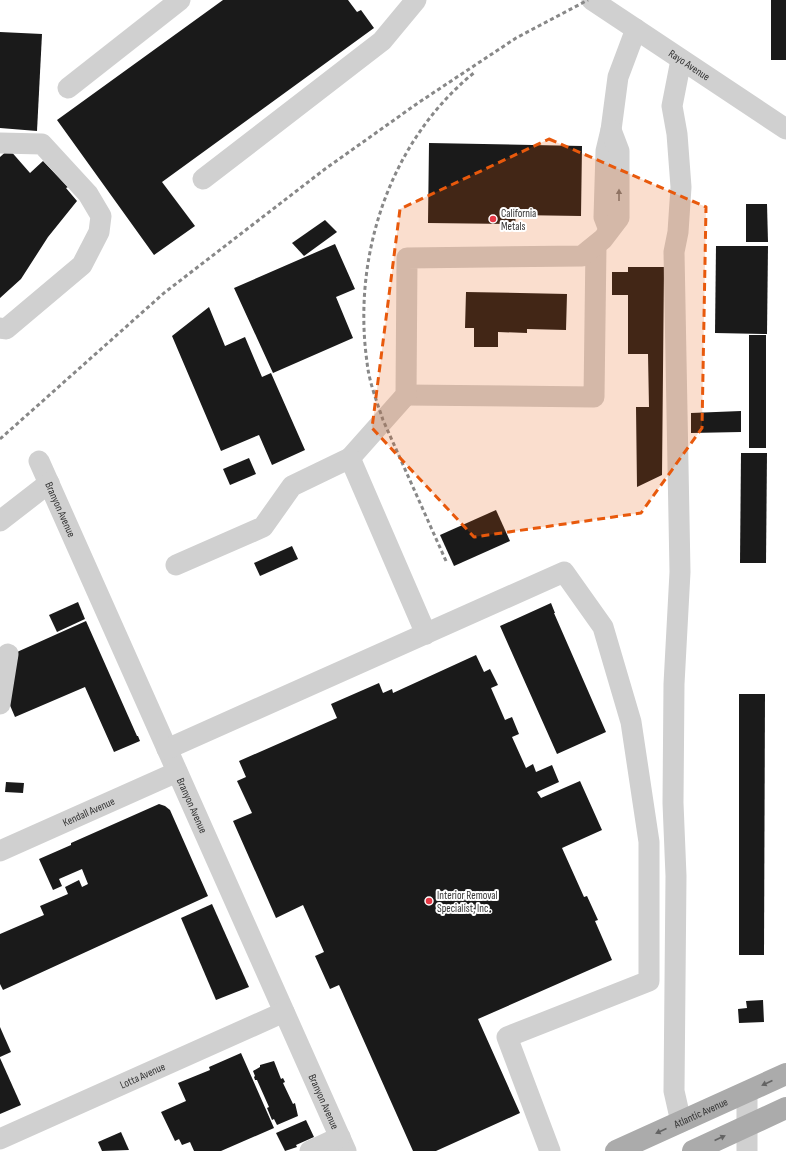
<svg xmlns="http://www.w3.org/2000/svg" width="786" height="1151" viewBox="0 0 786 1151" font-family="'Sofia Sans Condensed',sans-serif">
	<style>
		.building { fill: #1a1a1a }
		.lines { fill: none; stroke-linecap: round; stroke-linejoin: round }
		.minor { stroke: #d0d0d0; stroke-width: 21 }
		.major { stroke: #ababab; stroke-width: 22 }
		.rail { stroke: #888; stroke-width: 3; stroke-dasharray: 4 3; stroke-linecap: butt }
		.oneway { fill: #7a7a7a }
		.oneway2 { fill: #636363 }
		.marked { fill: #e8590c; fill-opacity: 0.2; stroke: #e8590c; stroke-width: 3; stroke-dasharray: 8 5; stroke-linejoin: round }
		.poi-dot { fill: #e63946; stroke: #fff; stroke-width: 1.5 }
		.labels { text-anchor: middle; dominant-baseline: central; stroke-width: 4; stroke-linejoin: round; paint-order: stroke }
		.street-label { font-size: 11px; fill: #333; stroke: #fff }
		.poi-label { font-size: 11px; fill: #333; stroke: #fff; text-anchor: start }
	</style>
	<rect width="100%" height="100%" fill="#fff"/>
	<g class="building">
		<polygon points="223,0 348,0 357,12 361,10 374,28 162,182 195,226 154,255 57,120"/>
		<rect x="771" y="0" width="15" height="60"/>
		<polygon points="0,32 42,34 37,131 0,128"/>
		<polygon points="429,143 582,146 581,216 516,215 515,224 428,223"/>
		<polygon points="9,149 30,173 43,161 68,187 66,188 77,201 48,237 21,279 0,298 0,157"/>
		<polygon points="746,204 767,204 768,242 746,242"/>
		<polygon points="325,220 337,232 304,256 292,243"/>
		<polygon points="335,244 355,289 336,297 353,338 273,373 234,288"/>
		<polygon points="716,246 768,246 767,334 715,333"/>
		<polygon points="628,267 664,267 662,475 637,487 636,407 649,407 648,354 628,354 628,295 612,295 612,272 628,272"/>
		<polygon points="466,292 567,294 566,330 527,329 527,333 498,332 498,347 474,347 474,328 465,328"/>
		<polygon points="209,307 225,346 245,337 262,377 271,373 305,450 272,465 259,435 221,451 172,336"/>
		<rect x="749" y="335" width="17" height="113"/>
		<polygon points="741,411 741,432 691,433 691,413"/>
		<polygon points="741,453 767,453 766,563 740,563"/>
		<polygon points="249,458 256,474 230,485 223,469"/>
		<polygon points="496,510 510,541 454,566 440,535"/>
		<polygon points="292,546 298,559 260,576 254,563"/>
		<polygon points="78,602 85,619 57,632 49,615"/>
		<polygon points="551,603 555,613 554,613 606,732 557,754 500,626"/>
		<polygon points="86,621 137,736 138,736 140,741 114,752 85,687 15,717 9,703 17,652"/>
		<polygon points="476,655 484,672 490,669 498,685 491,688 505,720 512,717 519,734 512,737 526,768 533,764 536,772 552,765 559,782 537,792 541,798 580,781 602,830 562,848 584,897 587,896 598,920 595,921 612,960 478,1019 520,1113 436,1151 413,1151 339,985 330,989 315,956 324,952 303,905 276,918 233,821 252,813 237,781 246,777 239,761 337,718 331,704 379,683 383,693 392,689 393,693"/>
		<polygon points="739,694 765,694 764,955 739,955"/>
		<polygon points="6,782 24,783 23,793 5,792"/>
		<polygon points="159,804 165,806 170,810 208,896 3,990 0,984 0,934 44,915 40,906 68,894 65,887 79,880 82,887 88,884 82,869 59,879 62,886 53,890 39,859 71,845 71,843"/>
		<polygon points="212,904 249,987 216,1000 181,918"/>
		<polygon points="763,1000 764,1022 739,1023 738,1009 747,1008 746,1001"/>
		<polygon points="0,1027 11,1052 0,1057"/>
		<polygon points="241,1053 274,1128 221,1151 194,1151 190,1142 182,1145 179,1139 175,1141 161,1112 186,1101 178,1083 210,1070 209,1067"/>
		<polygon points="0,1058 21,1105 0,1114"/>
		<polygon points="274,1061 281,1079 283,1078 285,1082 283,1083 293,1104 295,1103 298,1116 277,1125 274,1119 272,1120 267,1108 269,1107 257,1080 255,1080 254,1077 255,1076 253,1071 260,1067 260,1065"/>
		<polygon points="306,1120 314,1137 296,1145 297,1147 285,1151 276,1133"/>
		<polygon points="121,1132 129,1150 102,1151 98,1142"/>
	</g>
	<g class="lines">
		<g class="minor">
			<path id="s1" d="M592 0 786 129"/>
			<polyline points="68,88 180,0"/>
			<polyline points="0,143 42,144 88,194 101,216 99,232 82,265 6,329 0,328"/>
			<polyline points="203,179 382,41 416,0"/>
			<polyline points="609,230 604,217 606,151 611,130 618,77 636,29"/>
			<polyline points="406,395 594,397 596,246"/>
			<polyline points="350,458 406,395 407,258 582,256 603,239 619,218 619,151 611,130"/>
			<path id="s2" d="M39 461 346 1151"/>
			<polyline points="0,521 49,483"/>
			<polyline points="176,565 263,527 292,486 350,458 426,634"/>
			<polyline points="0,704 8,654"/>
			<polyline points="167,749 564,572 603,627 631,722 649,842 649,981 507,1037 550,1151"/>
			<path id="s3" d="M0 851 177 772"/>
			<polyline points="681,1122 674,1091 676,876 673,803 674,684 680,572 674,252 678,232 681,187 677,134 672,106 681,60"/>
			<path id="s4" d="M0 1139 284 1012"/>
			<polyline points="310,1151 340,1137"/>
			<polyline points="747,1151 747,1092"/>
		</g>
		<g class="major">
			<path id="s5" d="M616 1151 786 1074"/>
			<polyline points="693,1151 786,1108"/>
		</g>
		<g class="rail">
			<polyline points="0,439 164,293 325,169 418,103 516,38 588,0"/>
			<path d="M446 561 383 420C377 402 369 382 367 362 352 256 390 140 475 72"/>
		</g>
	</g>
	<defs><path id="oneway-solid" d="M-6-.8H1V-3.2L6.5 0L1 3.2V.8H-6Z"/></defs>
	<use class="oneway" href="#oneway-solid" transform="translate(619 195) rotate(-90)"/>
	<g class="oneway2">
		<use href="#oneway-solid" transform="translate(767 1083) rotate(155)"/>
		<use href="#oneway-solid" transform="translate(661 1131) rotate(156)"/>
		<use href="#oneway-solid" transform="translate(720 1138) rotate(-25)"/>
	</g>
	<path class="marked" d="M549 139 706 207 702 428 641 513 474 537 372 428 400 209Z"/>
	<g class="poi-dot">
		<circle cx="493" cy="219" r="4"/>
		<circle cx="429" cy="901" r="4"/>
	</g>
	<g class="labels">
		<g class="street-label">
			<text stroke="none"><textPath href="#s1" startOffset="117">Rayo Avenue</textPath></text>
			<text stroke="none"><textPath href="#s2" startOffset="53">Branyon Avenue</textPath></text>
			<text stroke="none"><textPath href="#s2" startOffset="377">Branyon Avenue</textPath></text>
			<text stroke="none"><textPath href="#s3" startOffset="97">Kendall Avenue</textPath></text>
			<text stroke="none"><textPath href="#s4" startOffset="156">Lotta Avenue</textPath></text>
			<text stroke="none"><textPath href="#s2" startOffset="701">Branyon Avenue</textPath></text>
			<text stroke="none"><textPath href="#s5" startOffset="93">Atlantic Avenue</textPath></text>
		</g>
		<g class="poi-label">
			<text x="501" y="213">California<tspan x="501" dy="13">Metals</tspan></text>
			<text x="437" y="895">Interior Removal<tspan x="437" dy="13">Specialist, Inc.</tspan></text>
		</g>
	</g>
</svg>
